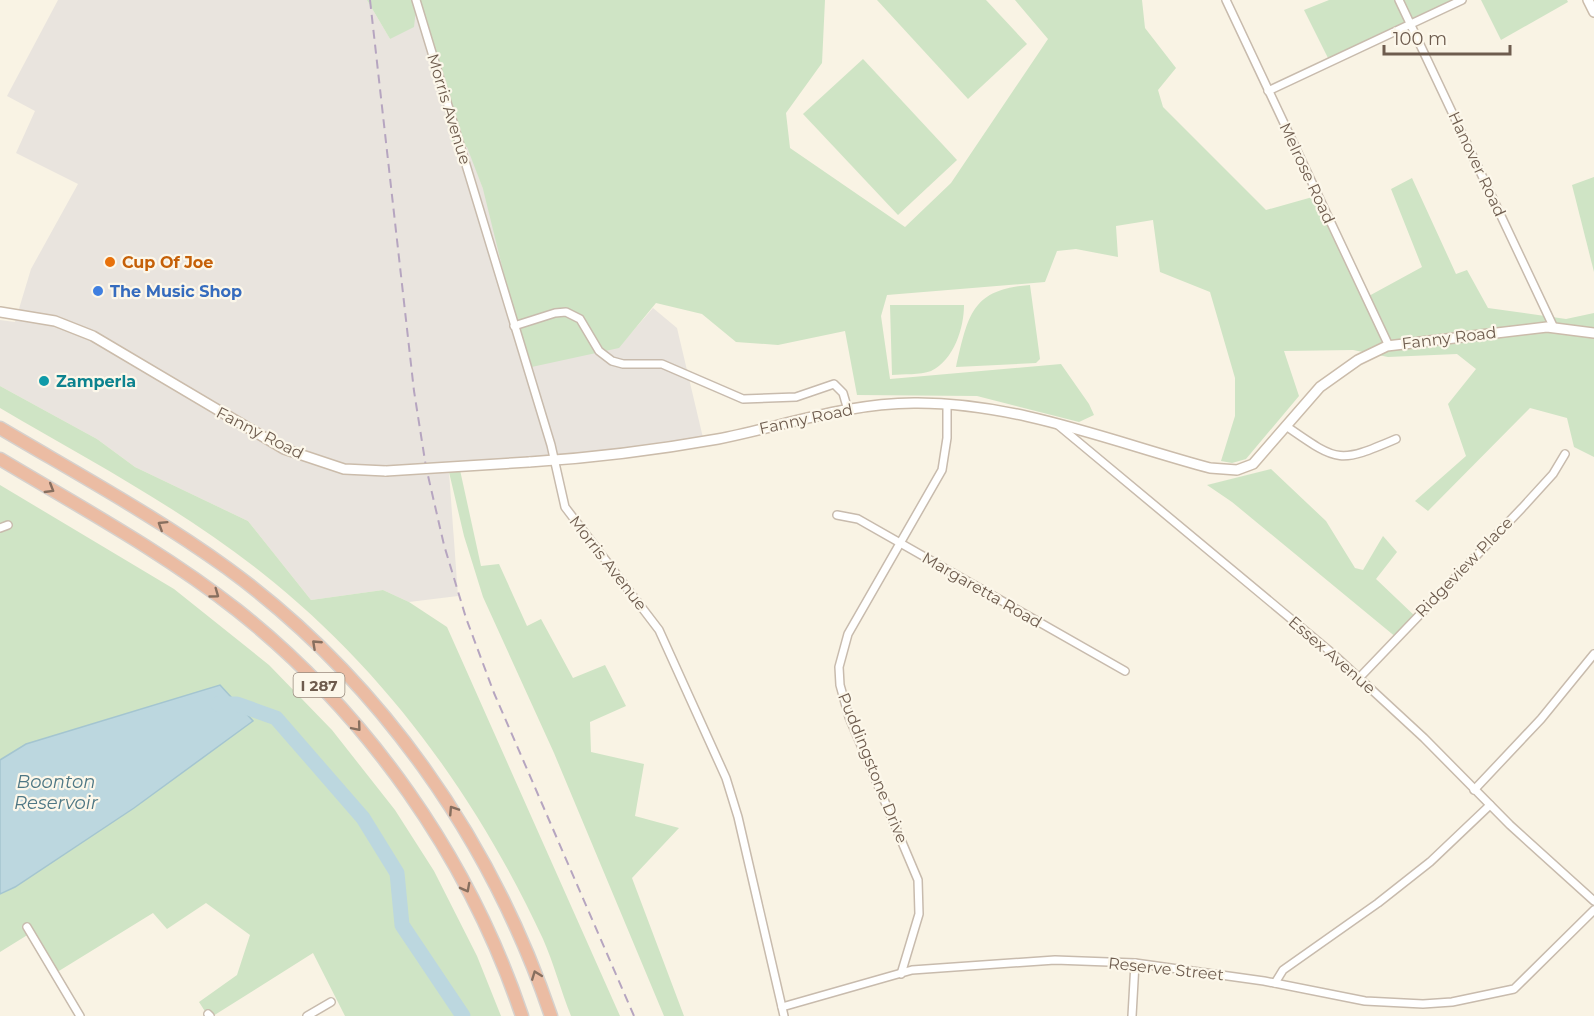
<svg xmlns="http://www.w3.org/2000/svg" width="1594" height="1016" viewBox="0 0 1594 1016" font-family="Montserrat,sans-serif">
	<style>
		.industrial { fill: #e9e4de }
		.green { fill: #cfe4c5 }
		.water { fill: #bcd7df; stroke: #a4c5d0; stroke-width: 1.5 }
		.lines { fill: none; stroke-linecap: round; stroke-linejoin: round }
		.river { stroke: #bcd7df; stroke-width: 15 }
		.minor-casing { stroke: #c8bbad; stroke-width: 10 }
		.secondary-casing { stroke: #cbbcab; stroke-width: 12 }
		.motorway-casing { stroke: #d6d1cd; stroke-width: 15 }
		.minor { stroke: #fff; stroke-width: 7 }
		.secondary { stroke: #fff; stroke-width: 9 }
		.motorway { stroke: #ebbca3; stroke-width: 12 }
		.rail { stroke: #b6a5c0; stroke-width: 2; stroke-dasharray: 9 6; stroke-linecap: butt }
		.secondary-bridge-casing { stroke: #cbbcab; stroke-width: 12; stroke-linecap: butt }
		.secondary-bridge { stroke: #fff; stroke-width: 9 }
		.oneway { stroke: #876f5f }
		.food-dot { fill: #e8710a; stroke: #fcf7ea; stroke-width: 2 }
		.shop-dot { fill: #3f7fe0; stroke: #fcf7ea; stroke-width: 2 }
		.culture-dot { fill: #0f9aa8; stroke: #fcf7ea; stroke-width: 2 }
		.labels { text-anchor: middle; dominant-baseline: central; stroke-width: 4.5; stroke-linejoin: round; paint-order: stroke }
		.shield { fill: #fcf7ea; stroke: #998a7d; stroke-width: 1.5 }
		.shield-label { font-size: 15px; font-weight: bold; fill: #6e5c4e }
		.street-label { font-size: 16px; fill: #6e5c4e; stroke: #fcf7ea }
		.food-label { font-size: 16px; font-weight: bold; fill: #c56008; stroke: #fcf7ea; text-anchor: start }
		.shop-label { font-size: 16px; font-weight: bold; fill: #366cbe; stroke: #fcf7ea; text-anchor: start }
		.culture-label { font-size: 16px; font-weight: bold; fill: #0d838f; stroke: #fcf7ea; text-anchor: start }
		.water-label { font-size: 18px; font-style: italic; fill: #4e7784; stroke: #fcf7ea }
	</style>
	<rect width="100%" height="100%" fill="#f9f3e4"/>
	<polygon class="industrial" points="58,0 367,0 390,39 417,0 483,189 618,348 653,308 677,328 704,442 449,472 458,596 409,602 383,590 311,600 248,521 135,467 97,439 0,386 0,320 15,322 31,269 78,184 16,153 35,111 7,96"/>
	<g class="green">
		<polygon points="367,0 417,0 414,27 390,39"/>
		<polygon points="419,0 825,0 822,63 786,113 790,148 905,227 951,183 1048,39 1015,0 1142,0 1145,28 1176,68 1158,90 1163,107 1266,210 1316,196 1367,297 1422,267 1391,189 1412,178 1456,274 1467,270 1488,308 1566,319 1594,313 1594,457 1574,447 1567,418 1530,408 1428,511 1415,501 1466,456 1448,404 1476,369 1457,354 1388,357 1353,350 1284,351 1299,396 1246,459 1232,463 1221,461 1235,416 1235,378 1210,292 1160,272 1153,220 1116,226 1118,257 1076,249 1057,251 1045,282 887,295 881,316 890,379 1061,364 1089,404 1094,415 1079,422 977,396 857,395 845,331 778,345 736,342 702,314 656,303 619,348 527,368 483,189 467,147 453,146"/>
		<polygon points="877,0 986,0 1027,44 968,99"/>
		<polygon points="1329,0 1463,0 1329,60 1304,10"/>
		<polygon points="1481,0 1567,0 1568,2 1501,40"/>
		<polygon points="863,59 957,160 898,215 803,114"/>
		<polygon points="1594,177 1594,272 1572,185"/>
		<path d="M1030 285 1040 359 1036 363 956 367C968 316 971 289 1030 285Z"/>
		<path d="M890 305H964C964 328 954 360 931 371 920 375 903 374 892 375Z"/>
		<path d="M0 386 97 439 135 467 248 521 311 600 383 590 409 602 447 627 620 1016H571C561 991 554 964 543 939 477 797 385 670 261 572 180 508 89 460 0 408Z"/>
		<polygon points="1271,469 1326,521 1355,568 1363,570 1383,536 1397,552 1376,579 1417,618 1397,638 1232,502 1207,485"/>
		<polygon points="460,470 481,566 499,564 527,626 541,619 573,678 605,665 626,706 590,722 591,752 644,764 635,816 679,828 632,878 684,1016 664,1016 554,753 483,597 464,536 449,472"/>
		<polygon points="0,485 174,589 269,665 332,730 395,810 434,871 477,956 501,1016 345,1016 313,953 213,1016 208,1016 199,1002 237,975 250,935 206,903 167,929 153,913 54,974 29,934 0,952 0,894 15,887 134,808 253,721 26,744 0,760"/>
	</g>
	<polygon class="water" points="220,685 253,721 134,808 15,887 0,894 0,760 26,744"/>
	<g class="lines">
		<polyline class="river" points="218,704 237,704 276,718 363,818 397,873 402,925 463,1016"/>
		<defs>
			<g id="minor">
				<polyline points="416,0 551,445 565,507 659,630 726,778 738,817 784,1016"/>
				<polyline points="1226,0 1389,346"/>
				<polyline points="1399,0 1554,328"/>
				<polyline points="1268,91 1462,0"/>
				<polyline points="514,326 555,313 566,312 580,319 599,351 612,361 623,364 662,364 743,399 796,397 834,384 843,393 848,410"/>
				<polyline points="1058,425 1332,653 1424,738 1510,825 1594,901"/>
				<path d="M1286 426C1338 462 1338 464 1396 439"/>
				<polyline points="837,515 858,519 1125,671"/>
				<polyline points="0,528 8,525"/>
				<polyline points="1360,677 1522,508 1553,474 1565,454"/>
				<polyline points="1474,790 1541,719 1594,654"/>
				<polyline points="27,927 80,1016"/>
				<polyline points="901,974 919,914 918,880 849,717 840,685 839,667 848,634 942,470 947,438 947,404"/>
				<polyline points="1275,983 1283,970 1378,903 1430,862 1490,805"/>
				<polyline points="782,1007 912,970 1055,960 1135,963 1264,981 1365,1001 1423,1004 1452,1002 1514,989 1594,910"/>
				<polyline points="208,1014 210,1016"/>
				<polyline points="307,1016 331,1002"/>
				<polyline points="1132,1016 1135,963"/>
			</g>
			<g id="secondary">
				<polyline points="1588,0 1594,12"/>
				<polyline points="0,312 55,321 93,336 284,449 344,469 386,471"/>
				<path d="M529 462C592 458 656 450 718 439 783 426 848 403 914 403 1016 402 1113 442 1210 468L1237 470 1253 464 1320 387 1358 360 1387 346 1547 327 1594 333"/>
			</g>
			<g id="motorway">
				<path d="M0 428C76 473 155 516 227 568 379 679 491 839 551 1016"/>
				<path d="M0 459C80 507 163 552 237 610 368 714 469 858 522 1016"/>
			</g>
		</defs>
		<use href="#minor" class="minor-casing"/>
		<use href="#secondary" class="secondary-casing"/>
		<use href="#motorway" class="motorway-casing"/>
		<use href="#minor" class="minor"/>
		<use href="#secondary" class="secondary"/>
		<use href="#motorway" class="motorway"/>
		<polyline class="rail" points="370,0 414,391 426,467 444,545 466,618 494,693 634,1016"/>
		<defs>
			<polyline id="secondary-bridge" points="386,471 529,462"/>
		</defs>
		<use href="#secondary-bridge" class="secondary-bridge-casing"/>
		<use href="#secondary-bridge" class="secondary-bridge"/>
	</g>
	<defs><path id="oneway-chevron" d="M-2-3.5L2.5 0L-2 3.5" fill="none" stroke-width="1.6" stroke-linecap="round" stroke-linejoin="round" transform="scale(1.5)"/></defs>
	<g class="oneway">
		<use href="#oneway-chevron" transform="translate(50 489) rotate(31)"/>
		<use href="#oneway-chevron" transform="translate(162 525) rotate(-148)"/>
		<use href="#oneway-chevron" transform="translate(215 594) rotate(36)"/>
		<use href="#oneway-chevron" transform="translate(316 644) rotate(-137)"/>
		<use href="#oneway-chevron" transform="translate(357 727) rotate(50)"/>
		<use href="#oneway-chevron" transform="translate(453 810) rotate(-123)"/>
		<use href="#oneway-chevron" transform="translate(466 888) rotate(62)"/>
		<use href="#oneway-chevron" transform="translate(536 975) rotate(-111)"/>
	</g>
	<circle class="food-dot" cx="110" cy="262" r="6"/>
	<circle class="shop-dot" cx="98" cy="291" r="6"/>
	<circle class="culture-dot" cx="44" cy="381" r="6"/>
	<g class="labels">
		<rect class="shield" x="293.5" y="673" width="51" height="24" rx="4.5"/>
		<g class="shield-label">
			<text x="319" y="685">I 287</text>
		</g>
		<g class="street-label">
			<text transform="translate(449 109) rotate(73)">Morris Avenue</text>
			<text transform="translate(1477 164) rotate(65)">Hanover Road</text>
			<text transform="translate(1307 173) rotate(65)">Melrose Road</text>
			<text transform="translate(1449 338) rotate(-7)">Fanny Road</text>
			<text transform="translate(806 419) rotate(-12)">Fanny Road</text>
			<text transform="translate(260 433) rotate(27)">Fanny Road</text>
			<text transform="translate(608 563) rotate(52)">Morris Avenue</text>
			<text transform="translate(1464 567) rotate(-46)">Ridgeview Place</text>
			<text transform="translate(982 590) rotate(30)">Margaretta Road</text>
			<text transform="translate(1332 655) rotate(41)">Essex Avenue</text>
			<text transform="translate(873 768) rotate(68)">Puddingstone Drive</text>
			<text transform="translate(1166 969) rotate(6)">Reserve Street</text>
		</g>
		<g class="food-label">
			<text x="122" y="262">Cup Of Joe</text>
		</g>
		<g class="shop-label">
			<text x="110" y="291">The Music Shop</text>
		</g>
		<g class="culture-label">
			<text x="56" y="381">Zamperla</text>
		</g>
		<g class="water-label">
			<text x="56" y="782">Boonton<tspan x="56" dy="21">Reservoir</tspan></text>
		</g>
	</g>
	<path d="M1384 45v9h126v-9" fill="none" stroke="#6e5c4e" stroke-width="3"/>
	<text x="1393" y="45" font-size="18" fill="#6e5c4e" stroke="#fcf7ea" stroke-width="4.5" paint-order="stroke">100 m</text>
</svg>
